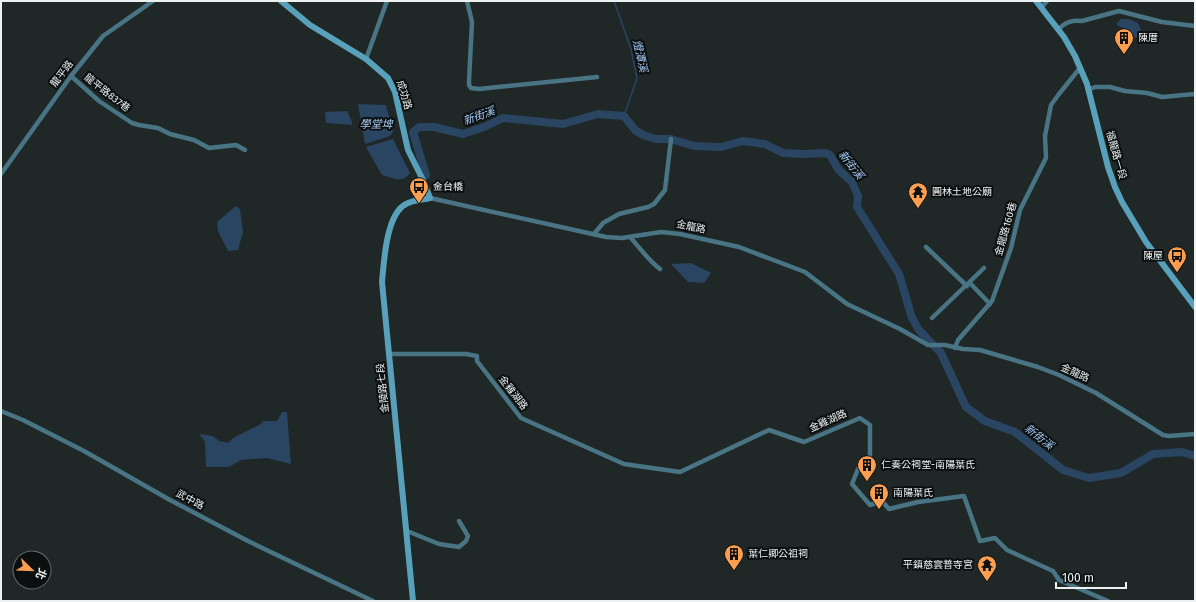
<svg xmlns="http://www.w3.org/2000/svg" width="1196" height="602" viewBox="0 0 1196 602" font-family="'Fira Sans','Noto Sans TC',sans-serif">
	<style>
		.water { fill: #2a4562 }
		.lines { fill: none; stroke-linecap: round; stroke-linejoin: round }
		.stream { stroke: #2a4562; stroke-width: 1.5 }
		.river { stroke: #2a4562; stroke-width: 8 }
		.street { stroke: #497484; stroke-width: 4.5 }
		.secondary { stroke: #59a0bb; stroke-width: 6 }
		.labels { text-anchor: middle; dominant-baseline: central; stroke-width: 4; stroke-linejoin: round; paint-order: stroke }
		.poi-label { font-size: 10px; fill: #ecf2f2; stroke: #0c0f0f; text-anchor: start }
		.street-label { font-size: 10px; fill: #ecf2f2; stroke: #0c0f0f }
		.water-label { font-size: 11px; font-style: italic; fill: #a5caf5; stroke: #0c0f0f }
	</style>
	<rect width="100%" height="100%" fill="#1f2727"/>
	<g class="water">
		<polygon points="1121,19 1129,19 1138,23 1141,30 1136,38 1116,24"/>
		<polygon points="358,104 386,105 393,132 390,136 365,144"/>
		<polygon points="347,111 352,122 352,125 326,123 325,112"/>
		<path d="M393 139 410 173C402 184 394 178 382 175L366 147Z"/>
		<polygon points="236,206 240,209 243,232 238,250 228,251 218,231 217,222"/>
		<polygon points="691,263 711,273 704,283 688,282 671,264"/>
		<polygon points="282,412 287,412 291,464 267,458 241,460 229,467 206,467 205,442 199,434 213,436 219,441 228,443 233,438 261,424 263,421 277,421"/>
	</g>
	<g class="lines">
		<polyline class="stream" points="614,1 631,49 637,78 624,116"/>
		<polyline class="river" points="426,175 413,132 419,127 434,127 463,134 484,127 503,118 563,124 598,114 624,116 635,130 643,135 656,139 671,139 694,146 721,147 743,141 765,144 783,153 803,154 825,153 830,155 838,169 852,182 858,196 857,207 899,274 912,318 919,330 941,353 966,407 985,421 1015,432 1063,470 1089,478 1121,473 1153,454 1182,452 1195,456"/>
		<g class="street">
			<polyline points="467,1 472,22 469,81 469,85 471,88 479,89 597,77"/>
			<polyline points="1041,8 1047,1"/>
			<path d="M1058 30C1065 22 1072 20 1082 21L1119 11 1162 22 1195 26"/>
			<polyline points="366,59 387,1"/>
			<polyline points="71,76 99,101 132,123 139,125 158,128 170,134 194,140 209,148 236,145 245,150"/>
			<polyline points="1088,90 1095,87 1110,87 1125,91 1147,93 1162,97 1195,94"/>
			<polyline points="1,174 71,76 103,36 153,1"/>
			<polyline points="430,198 606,237 622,238 661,232 680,234 739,247 805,272 847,304 900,329 928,345 945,345 963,349 980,350 1038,367 1059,375 1096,393 1163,435 1169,436 1195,434"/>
			<polyline points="594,234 603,223 619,214 648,207 654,204 665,190 671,139"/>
			<path d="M630 237C640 248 648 260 660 269"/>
			<polyline points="926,247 967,286"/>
			<polyline points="970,283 990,304"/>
			<polyline points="932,318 984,268"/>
			<polyline points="955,348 958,340 992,301 1011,248 1020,210 1046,158 1045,136 1051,105 1059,94 1080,68"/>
			<polyline points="389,354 466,354 477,356 477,361 521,418 624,464 680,472 769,430 804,442 860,418 870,425 870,456 858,469 852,484 870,505 882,501 889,509 918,502 964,496 980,541 995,538 1007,550 1053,571 1059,580 1108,601"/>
			<polyline points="1,411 23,420 84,451 170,500 248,541 373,601"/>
			<polyline points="407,531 439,544 459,547 466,541 468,536 459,521"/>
		</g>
		<g class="secondary">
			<path d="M281 1 310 25 366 59 388 78 395 92 408 150 423 180 430 198C422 200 413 200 406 204 386 214 384 262 382 282L413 601"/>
			<polyline points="1036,1 1064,37 1075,56 1087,84 1108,167 1115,187 1122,202 1146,242 1195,307"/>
		</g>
	</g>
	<defs>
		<symbol id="building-pin" viewBox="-11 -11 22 30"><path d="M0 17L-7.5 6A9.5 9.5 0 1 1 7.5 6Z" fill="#fb9e50" stroke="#0c0f0f"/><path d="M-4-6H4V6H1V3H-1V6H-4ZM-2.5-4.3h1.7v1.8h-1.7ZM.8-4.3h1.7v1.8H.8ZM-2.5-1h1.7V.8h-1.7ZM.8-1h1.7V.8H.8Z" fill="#111"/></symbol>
		<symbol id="bus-pin" viewBox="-11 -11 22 30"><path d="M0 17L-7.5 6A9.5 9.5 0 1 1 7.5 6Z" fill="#fb9e50" stroke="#0c0f0f"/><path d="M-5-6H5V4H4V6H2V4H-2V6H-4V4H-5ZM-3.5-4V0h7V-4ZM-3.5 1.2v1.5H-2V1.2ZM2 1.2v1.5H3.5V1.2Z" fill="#111"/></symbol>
		<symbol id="temple-pin" viewBox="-11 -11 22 30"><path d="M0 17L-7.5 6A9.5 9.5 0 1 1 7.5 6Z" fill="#fb9e50" stroke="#0c0f0f"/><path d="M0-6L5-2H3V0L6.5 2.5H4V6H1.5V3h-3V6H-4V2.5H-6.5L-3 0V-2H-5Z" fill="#111"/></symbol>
	</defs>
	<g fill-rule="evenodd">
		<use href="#building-pin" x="1113" y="27" width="22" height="30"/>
		<use href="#bus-pin" x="408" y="176" width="22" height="30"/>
		<use href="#temple-pin" x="907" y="181" width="22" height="30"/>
		<use href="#bus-pin" x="1166" y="245" width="22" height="30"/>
		<use href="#building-pin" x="856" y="454" width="22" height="30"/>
		<use href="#building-pin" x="868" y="482" width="22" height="30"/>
		<use href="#building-pin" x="723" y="543" width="22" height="30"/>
		<use href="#temple-pin" x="976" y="554" width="22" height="30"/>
	</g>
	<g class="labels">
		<g class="poi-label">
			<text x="1138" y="38">陳厝</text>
			<text x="433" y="187">金台橋</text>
			<text x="932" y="192">圓林土地公廟</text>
			<text x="1163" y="256" text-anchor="end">陳屋</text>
			<text x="881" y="465">仁奏公祠堂-南陽葉氏</text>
			<text x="893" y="493">南陽葉氏</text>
			<text x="748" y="554">葉仁卿公祖祠</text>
			<text x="973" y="565" text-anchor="end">平鎮慈雲普寺宮</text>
		</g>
		<g class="street-label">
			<text transform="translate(62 74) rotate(-53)">龍平路</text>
			<text transform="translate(107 93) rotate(38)">龍平路837巷</text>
			<text transform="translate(404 95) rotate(73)">成功路</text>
			<text transform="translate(1116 155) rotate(74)">福龍路一段</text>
			<text transform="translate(691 227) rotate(11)">金龍路</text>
			<text transform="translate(1006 229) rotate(-74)">金龍路160巷</text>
			<text transform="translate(1075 373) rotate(24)">金龍路</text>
			<text transform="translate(383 388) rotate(-96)">金陵路七段</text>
			<text transform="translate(513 393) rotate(52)">金雞湖路</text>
			<text transform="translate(828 421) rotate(-24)">金雞湖路</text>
			<text transform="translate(190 500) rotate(28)">武中路</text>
		</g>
		<g class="water-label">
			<text transform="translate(640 56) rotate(77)">燈潭溪</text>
			<text transform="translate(479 116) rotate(-20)">新街溪</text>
			<text x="376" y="124">學堂埤</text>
			<text transform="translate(851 165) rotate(52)">新街溪</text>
			<text transform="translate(1039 437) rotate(38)">新街溪</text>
		</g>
	</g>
	<rect width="1196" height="602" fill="none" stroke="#ecf2f2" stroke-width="4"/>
	<g transform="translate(32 570) rotate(113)"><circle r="19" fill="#0c0f0f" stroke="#666a6a"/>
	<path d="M0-3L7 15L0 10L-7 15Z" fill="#fb9e50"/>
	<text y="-6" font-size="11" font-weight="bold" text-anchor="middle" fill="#ecf2f2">北</text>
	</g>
	<path d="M1056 582v6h70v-6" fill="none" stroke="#ecf2f2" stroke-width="2"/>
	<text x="1062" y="582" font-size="12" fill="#ecf2f2" stroke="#0c0f0f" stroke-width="3" paint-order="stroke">100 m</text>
</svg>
